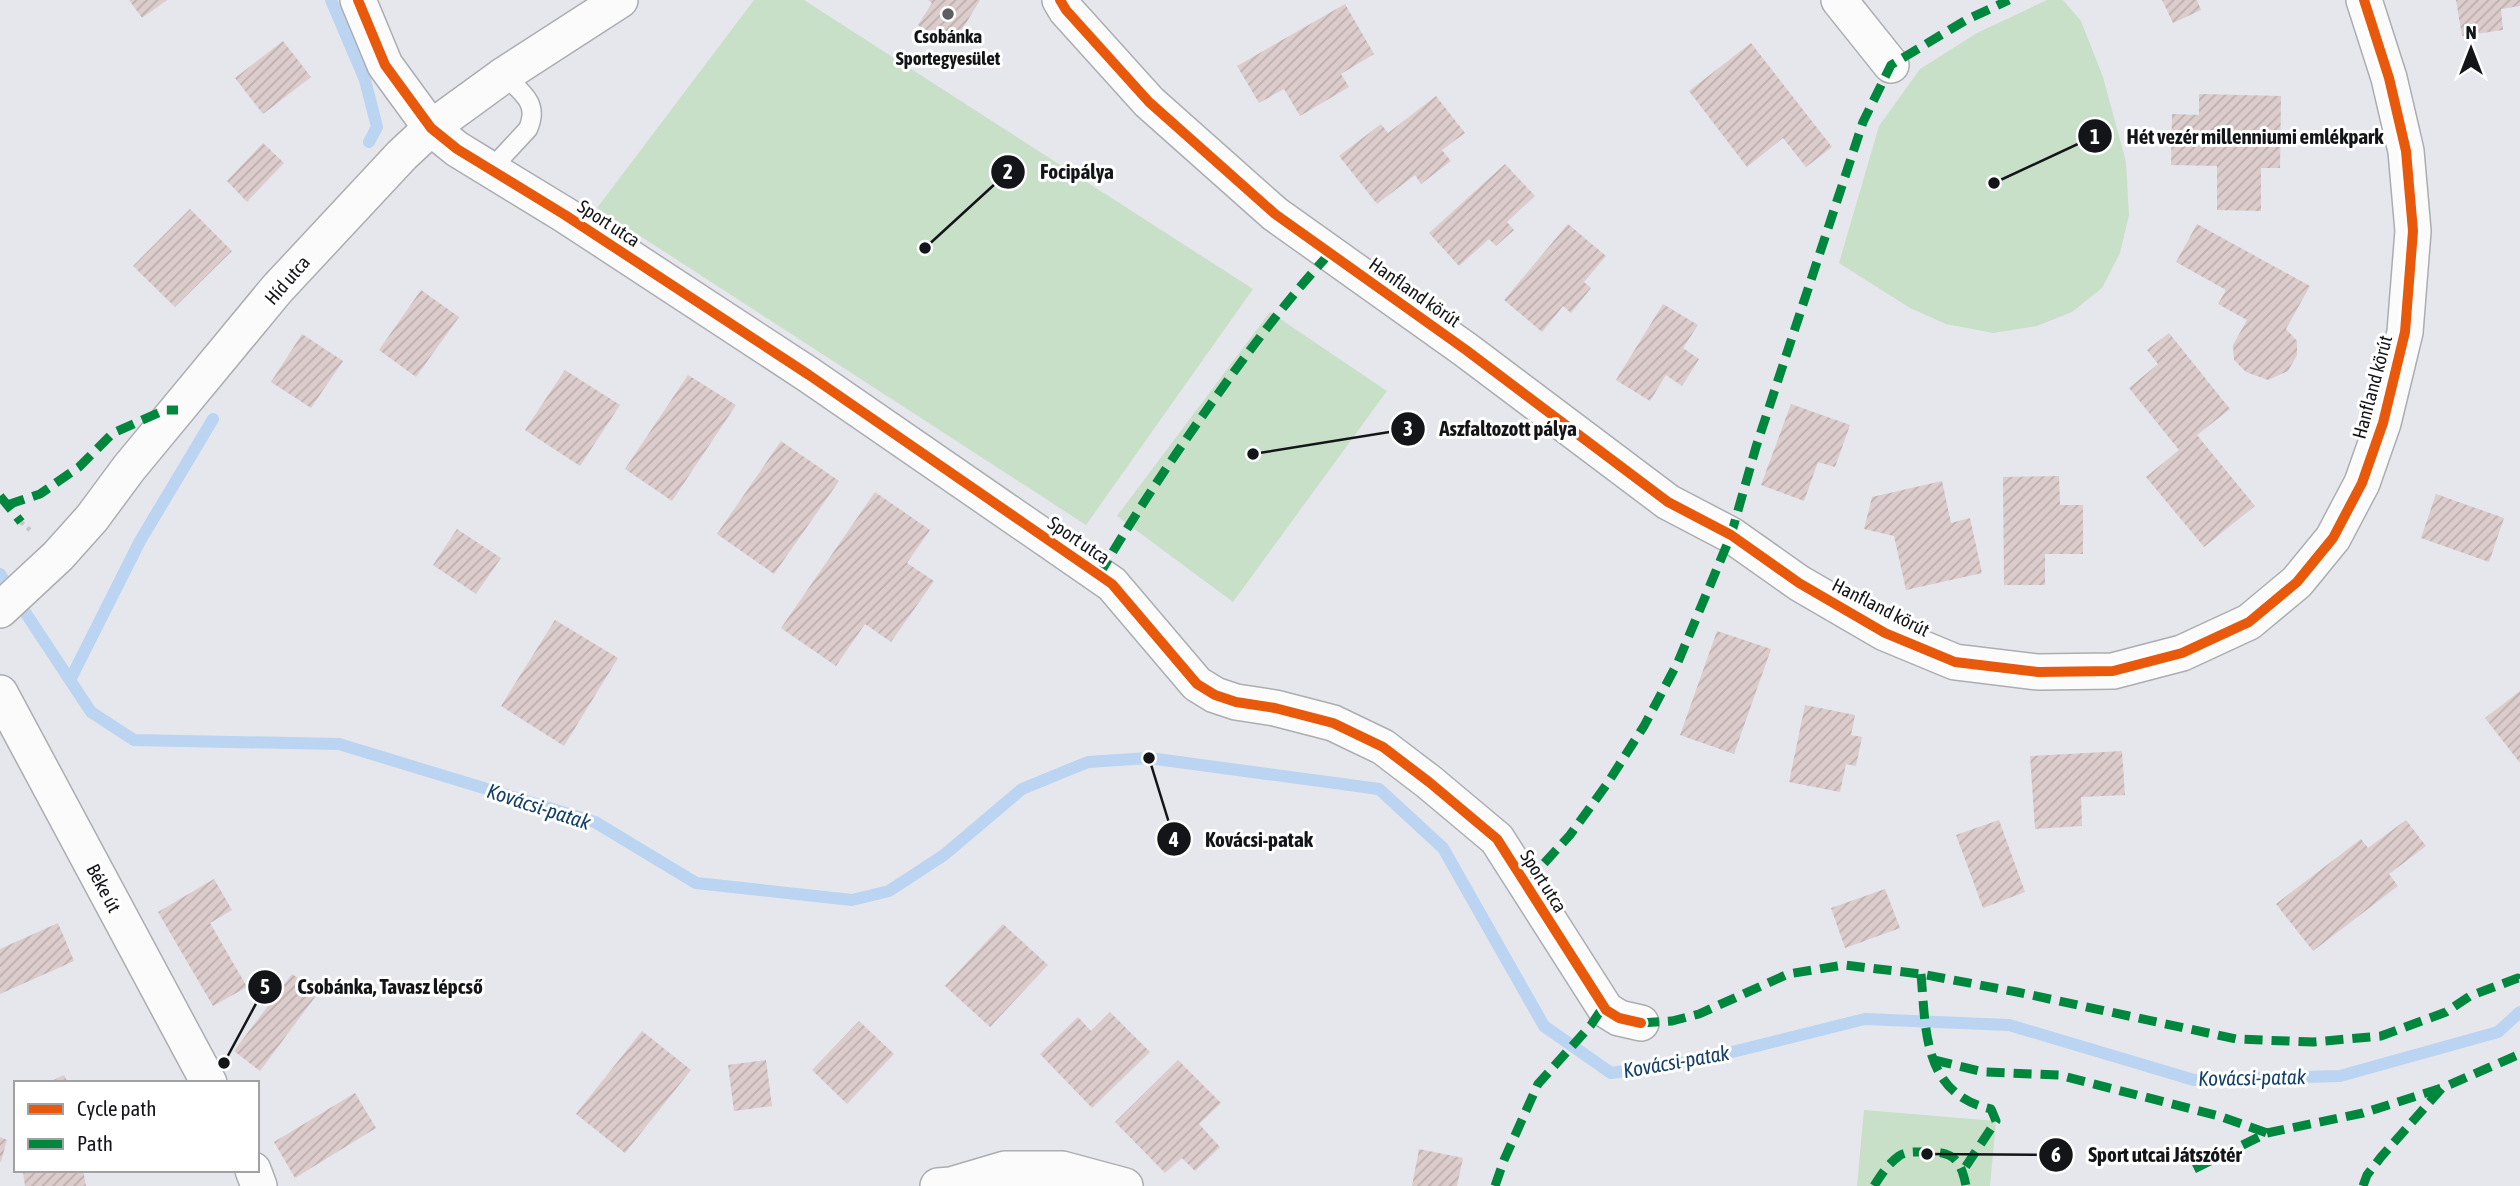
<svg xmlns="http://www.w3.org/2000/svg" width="2520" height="1186" viewBox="0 0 2520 1186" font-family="'Asap Condensed',sans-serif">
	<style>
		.green { fill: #c8e0c8 }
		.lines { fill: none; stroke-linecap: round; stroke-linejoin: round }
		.stream { stroke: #bad4f1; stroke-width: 12 }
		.building { fill: url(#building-hatch) }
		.service-casing { stroke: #abadb1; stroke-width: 21 }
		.minor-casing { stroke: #abadb1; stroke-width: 38 }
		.path { stroke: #c5c6c8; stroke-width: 4.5; stroke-dasharray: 3.5 5; stroke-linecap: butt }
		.service { stroke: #fbfbfc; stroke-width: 18 }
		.minor { stroke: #fbfbfc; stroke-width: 35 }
		.quiet { stroke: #00873e; stroke-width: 9; stroke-dasharray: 18 9; stroke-linecap: butt }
		.cycleway-casing { stroke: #fff; stroke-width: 15 }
		.cycleway { stroke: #e8590c; stroke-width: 10 }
		.poi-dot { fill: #5d5e62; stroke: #fff; stroke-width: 2.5 }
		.labels { text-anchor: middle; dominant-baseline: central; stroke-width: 6; stroke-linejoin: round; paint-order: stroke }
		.poi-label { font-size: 19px; font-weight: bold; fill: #141518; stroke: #fff }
		.street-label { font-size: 19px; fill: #141518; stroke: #fff }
		.water-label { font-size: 21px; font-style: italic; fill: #143f68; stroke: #fff }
		.leader { fill: none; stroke: #141518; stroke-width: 2.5 }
		.callout-dot { fill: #141518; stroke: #fff; stroke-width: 2.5 }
		.mark-label { font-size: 21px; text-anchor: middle; font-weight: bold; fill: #fff }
		.callout-label { font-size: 21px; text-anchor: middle; font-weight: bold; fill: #141518; stroke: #fff; stroke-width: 6; stroke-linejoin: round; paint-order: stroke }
	</style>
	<defs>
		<pattern id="building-hatch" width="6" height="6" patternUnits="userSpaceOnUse" patternTransform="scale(1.75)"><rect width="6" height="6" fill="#dccccc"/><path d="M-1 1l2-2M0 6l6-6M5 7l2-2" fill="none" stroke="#bcaeae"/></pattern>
	</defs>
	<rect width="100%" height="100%" fill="#e5e7ec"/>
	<g class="green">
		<polygon points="754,0 804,0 1253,289 1086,525 597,208"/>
		<polygon points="2047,0 2063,0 2081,21 2103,77 2126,162 2129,215 2120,253 2102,288 2072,312 2037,326 1993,333 1946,324 1910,308 1839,263 1879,126 1920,69 1977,33"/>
		<polygon points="1270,312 1387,391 1233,602 1117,516"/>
		<polygon points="1864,1110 1996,1121 1990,1186 1857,1186"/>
	</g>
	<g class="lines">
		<g class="stream">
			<polyline points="331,0 365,80 377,127 369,142"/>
			<polyline points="0,574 91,712 134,740 339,744 595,822 696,883 852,900 889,891 944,855 1022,789 1088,762 1149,758 1379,789 1443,848 1544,1026 1611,1073 1700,1060 1865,1019 2009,1025 2194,1080 2340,1076 2498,1032 2520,1012"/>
			<polyline points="70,680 140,541 213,419"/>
		</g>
	</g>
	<g class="building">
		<polygon points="129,0 167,0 142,18"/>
		<polygon points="928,0 980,0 952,46 918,25 932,3"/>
		<polygon points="2162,0 2197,0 2201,10 2173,23"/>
		<polygon points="2456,0 2520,0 2520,6 2501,9 2503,30 2462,36"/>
		<polygon points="1345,4 1374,54 1341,74 1349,87 1300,116 1284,89 1259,103 1237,66"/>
		<polygon points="283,41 311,77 263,114 235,78"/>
		<polygon points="1751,43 1832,147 1806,167 1783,138 1747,167 1689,91"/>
		<polygon points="2199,94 2281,96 2280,168 2261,168 2261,211 2217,210 2217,166 2171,165 2172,114 2199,115"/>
		<polygon points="1436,96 1465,133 1442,150 1451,161 1421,184 1415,175 1377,204 1339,156 1381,124 1388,133"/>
		<polygon points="263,143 284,163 247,202 227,181"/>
		<polygon points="1505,164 1535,196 1507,222 1514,230 1496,246 1489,239 1459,266 1429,233"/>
		<polygon points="190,209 232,251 175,307 133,266"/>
		<polygon points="1568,224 1606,256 1584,282 1591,288 1571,313 1563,306 1542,332 1504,300"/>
		<polygon points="2197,224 2310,286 2286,329 2297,341 2297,355 2288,371 2268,380 2246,372 2234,360 2233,345 2247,320 2218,304 2226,290 2176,262"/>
		<polygon points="421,290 459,317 416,377 379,350"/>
		<polygon points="1663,304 1698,325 1683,348 1699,359 1682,386 1666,375 1650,401 1616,380"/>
		<polygon points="2169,333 2230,409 2197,435 2255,506 2204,547 2146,477 2179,450 2129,388 2158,364 2147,350"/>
		<polygon points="302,334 343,361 311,408 271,382"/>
		<polygon points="565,370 620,405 580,466 525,430"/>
		<polygon points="688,375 736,405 672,501 625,469"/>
		<polygon points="1791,404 1850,425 1835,467 1818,462 1804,501 1761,485"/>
		<polygon points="781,441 839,481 774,574 717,534"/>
		<polygon points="2059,476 2060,505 2083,505 2083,554 2045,554 2045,585 2004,585 2003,477"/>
		<polygon points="1942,481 1951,523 1970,518 1982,573 1906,590 1894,536 1864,529 1872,497"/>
		<polygon points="875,492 930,530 907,563 934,581 891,642 865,624 836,666 781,628"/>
		<polygon points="2436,494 2504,518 2489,562 2421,538"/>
		<polygon points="457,529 501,558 476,594 433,565"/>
		<polygon points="555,620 618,658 564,746 501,706"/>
		<polygon points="1717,631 1771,649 1734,754 1680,735"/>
		<polygon points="2520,691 2520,763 2485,718"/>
		<polygon points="1805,705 1855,715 1851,735 1862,737 1856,766 1846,764 1840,792 1789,782"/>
		<polygon points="2122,751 2125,795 2081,797 2082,826 2035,829 2030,756"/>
		<polygon points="1999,820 2025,892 1983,908 1956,835"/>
		<polygon points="2406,820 2426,846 2389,874 2398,886 2313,951 2276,904 2361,839 2368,848"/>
		<polygon points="214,879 232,910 210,923 247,987 213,1006 158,912"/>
		<polygon points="1885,889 1900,928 1845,948 1831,908"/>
		<polygon points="58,923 74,961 0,994 0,949"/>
		<polygon points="1003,924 1048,965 990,1027 945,986"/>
		<polygon points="292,974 318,993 260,1071 234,1051"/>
		<polygon points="1110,1012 1150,1052 1092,1108 1040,1054 1078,1017 1091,1031"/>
		<polygon points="859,1021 894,1054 847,1104 812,1070"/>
		<polygon points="642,1031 691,1070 625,1153 576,1114"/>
		<polygon points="766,1060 772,1106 734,1111 728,1065"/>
		<polygon points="1178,1060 1221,1103 1199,1124 1220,1147 1195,1171 1182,1158 1165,1173 1115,1122"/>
		<polygon points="64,1075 68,1083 47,1083"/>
		<polygon points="355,1093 376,1128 295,1178 274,1142"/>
		<polygon points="0,1137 7,1140 1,1162 0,1162"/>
		<polygon points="1419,1149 1463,1158 1457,1186 1412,1186"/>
		<polygon points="29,1170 83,1170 86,1186 25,1186 23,1171"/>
	</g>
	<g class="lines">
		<defs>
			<path id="service" d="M490 170 528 129C540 103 521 92 504 75"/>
			<g id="minor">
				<polyline points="358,0 385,65 431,128 457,149 565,215 809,375 1112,584 1197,684 1215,695 1236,702 1275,708 1333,723 1383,747 1429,782 1497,839 1606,1010 1619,1018 1641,1023"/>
				<polyline points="1060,0 1066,10 1149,102 1275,214 1466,350 1668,502 1731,535 1799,583 1885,633 1955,662 2038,672 2113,671 2182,653 2249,622 2297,582 2333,538 2362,483 2383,423 2405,332 2413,231 2406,151 2389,78 2364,0"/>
				<polyline points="1839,0 1891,65"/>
				<polyline points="0,610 58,556 92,518 129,468 277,289 402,155 431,128 504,75 620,0"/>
				<polyline points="0,693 209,1083"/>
				<polyline points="253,1170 259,1186"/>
				<polyline points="938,1186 951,1185 1005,1169 1062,1169 1125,1186"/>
			</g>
		</defs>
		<use href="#service" class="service-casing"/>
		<use href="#minor" class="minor-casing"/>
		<polyline class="path" points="21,522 31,531"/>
		<use href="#service" class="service"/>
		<use href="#minor" class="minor"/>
		<g class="quiet">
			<polyline points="0,496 21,522"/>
			<polyline points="7,505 40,494 79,467 113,433 165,410 178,410"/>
			<path d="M1099 575C1130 522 1163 472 1198 422 1239 364 1282 305 1330 253"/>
			<polyline points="1526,883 1570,835 1607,784 1644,726 1678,662 1731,535 1756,447 1863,122 1891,65 1966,20 2009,0"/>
			<path d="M1921 974C1926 1031 1923 1094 1991 1109L1996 1121 1962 1172"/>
			<polyline points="1641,1023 1672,1021 1699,1014 1788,974 1844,965 1921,974 2017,992 2236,1039 2313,1042 2381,1036 2446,1012 2470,996 2518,978 2520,980"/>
			<polyline points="1934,1060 1984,1072 2059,1075 2219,1116 2267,1133"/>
			<polyline points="2194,1169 2267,1133 2363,1113 2442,1088"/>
			<polyline points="1495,1186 1504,1160 1538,1084 1591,1025 1603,1007"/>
			<path d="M1874 1186C1881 1175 1888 1164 1899 1156 1905 1152 1912 1152 1920 1152 1949 1151 1960 1154 1966 1186"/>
			<polyline points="2363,1186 2367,1175 2381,1157 2442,1088 2520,1054"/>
		</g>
		<defs>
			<g id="cycleway">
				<polyline points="358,0 385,65 431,128 457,149 565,215 809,375 1112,584 1197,684 1215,695 1236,702 1275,708 1333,723 1383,747 1429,782 1497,839 1606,1010 1619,1018 1641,1023"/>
				<polyline points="1060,0 1066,10 1149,102 1275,214 1466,350 1668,502 1731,535 1799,583 1885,633 1955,662 2038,672 2113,671 2182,653 2249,622 2297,582 2333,538 2362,483 2383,423 2405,332 2413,231 2406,151 2389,78 2364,0"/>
			</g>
		</defs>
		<use href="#cycleway" class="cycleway-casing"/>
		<use href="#cycleway" class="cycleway"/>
	</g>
	<circle class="poi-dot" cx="948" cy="14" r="7"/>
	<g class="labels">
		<g class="poi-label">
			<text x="948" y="36">Csobánka<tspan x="948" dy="22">Sportegyesület</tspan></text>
		</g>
		<g class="street-label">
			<text transform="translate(609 223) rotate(33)">Sport utca</text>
			<text transform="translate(287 280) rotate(-49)">Híd utca</text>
			<text transform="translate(1415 292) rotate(35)">Hanfland körút</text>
			<text transform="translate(2372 387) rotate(-75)">Hanfland körút</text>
			<text transform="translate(1079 540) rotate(34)">Sport utca</text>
			<text transform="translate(1881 607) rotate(27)">Hanfland körút</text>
			<text transform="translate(1544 881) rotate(58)">Sport utca</text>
			<text transform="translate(104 888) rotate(62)">Béke út</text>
		</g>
		<g class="water-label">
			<text transform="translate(539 806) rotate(18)">Kovácsi-patak</text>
			<text transform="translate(1676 1061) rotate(-10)">Kovácsi-patak</text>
			<text transform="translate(2252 1077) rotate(-1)">Kovácsi-patak</text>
		</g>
	</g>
	<path class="leader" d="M1994 183L2095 136M925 248L1008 172M1253 454L1408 429M1149 758L1174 839M224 1063L265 987M1927 1154L2056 1155"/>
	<g class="callout-dot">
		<circle cx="1994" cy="183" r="7"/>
		<circle cx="925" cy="248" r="7"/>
		<circle cx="1253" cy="454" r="7"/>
		<circle cx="1149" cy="758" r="7"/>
		<circle cx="224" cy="1063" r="7"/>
		<circle cx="1927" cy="1154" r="7"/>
		<circle cx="2095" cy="136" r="18"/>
		<circle cx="1008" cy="172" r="18"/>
		<circle cx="1408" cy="429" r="18"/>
		<circle cx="1174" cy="839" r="18"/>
		<circle cx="265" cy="987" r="18"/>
		<circle cx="2056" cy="1155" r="18"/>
	</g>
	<g class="mark-label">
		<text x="2095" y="144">1</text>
		<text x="1008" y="179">2</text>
		<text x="1408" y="436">3</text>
		<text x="1174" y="847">4</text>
		<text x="265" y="994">5</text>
		<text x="2056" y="1162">6</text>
	</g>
	<g class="callout-label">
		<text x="2255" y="144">Hét vezér millenniumi emlékpark</text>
		<text x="1077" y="179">Focipálya</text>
		<text x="1508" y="436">Aszfaltozott pálya</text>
		<text x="1259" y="847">Kovácsi-patak</text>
		<text x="390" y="994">Csobánka, Tavasz lépcső</text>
		<text x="2165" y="1162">Sport utcai Játszótér</text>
	</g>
	<rect x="14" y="1081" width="245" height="91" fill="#ffffff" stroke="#a1a1a3" stroke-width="2"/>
	<rect x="28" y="1104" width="35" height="10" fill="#e8590c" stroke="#a1a1a3" stroke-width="2"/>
	<text x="77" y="1116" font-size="21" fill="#141518">Cycle path</text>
	<rect x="28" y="1139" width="35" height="10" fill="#00873e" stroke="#a1a1a3" stroke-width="2"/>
	<text x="77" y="1151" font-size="21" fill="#141518">Path</text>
	<g transform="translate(2471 49)" stroke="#ffffff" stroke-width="5" paint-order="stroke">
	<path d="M0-5L12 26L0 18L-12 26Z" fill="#141518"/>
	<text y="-10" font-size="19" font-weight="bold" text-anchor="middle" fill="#141518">N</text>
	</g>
</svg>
